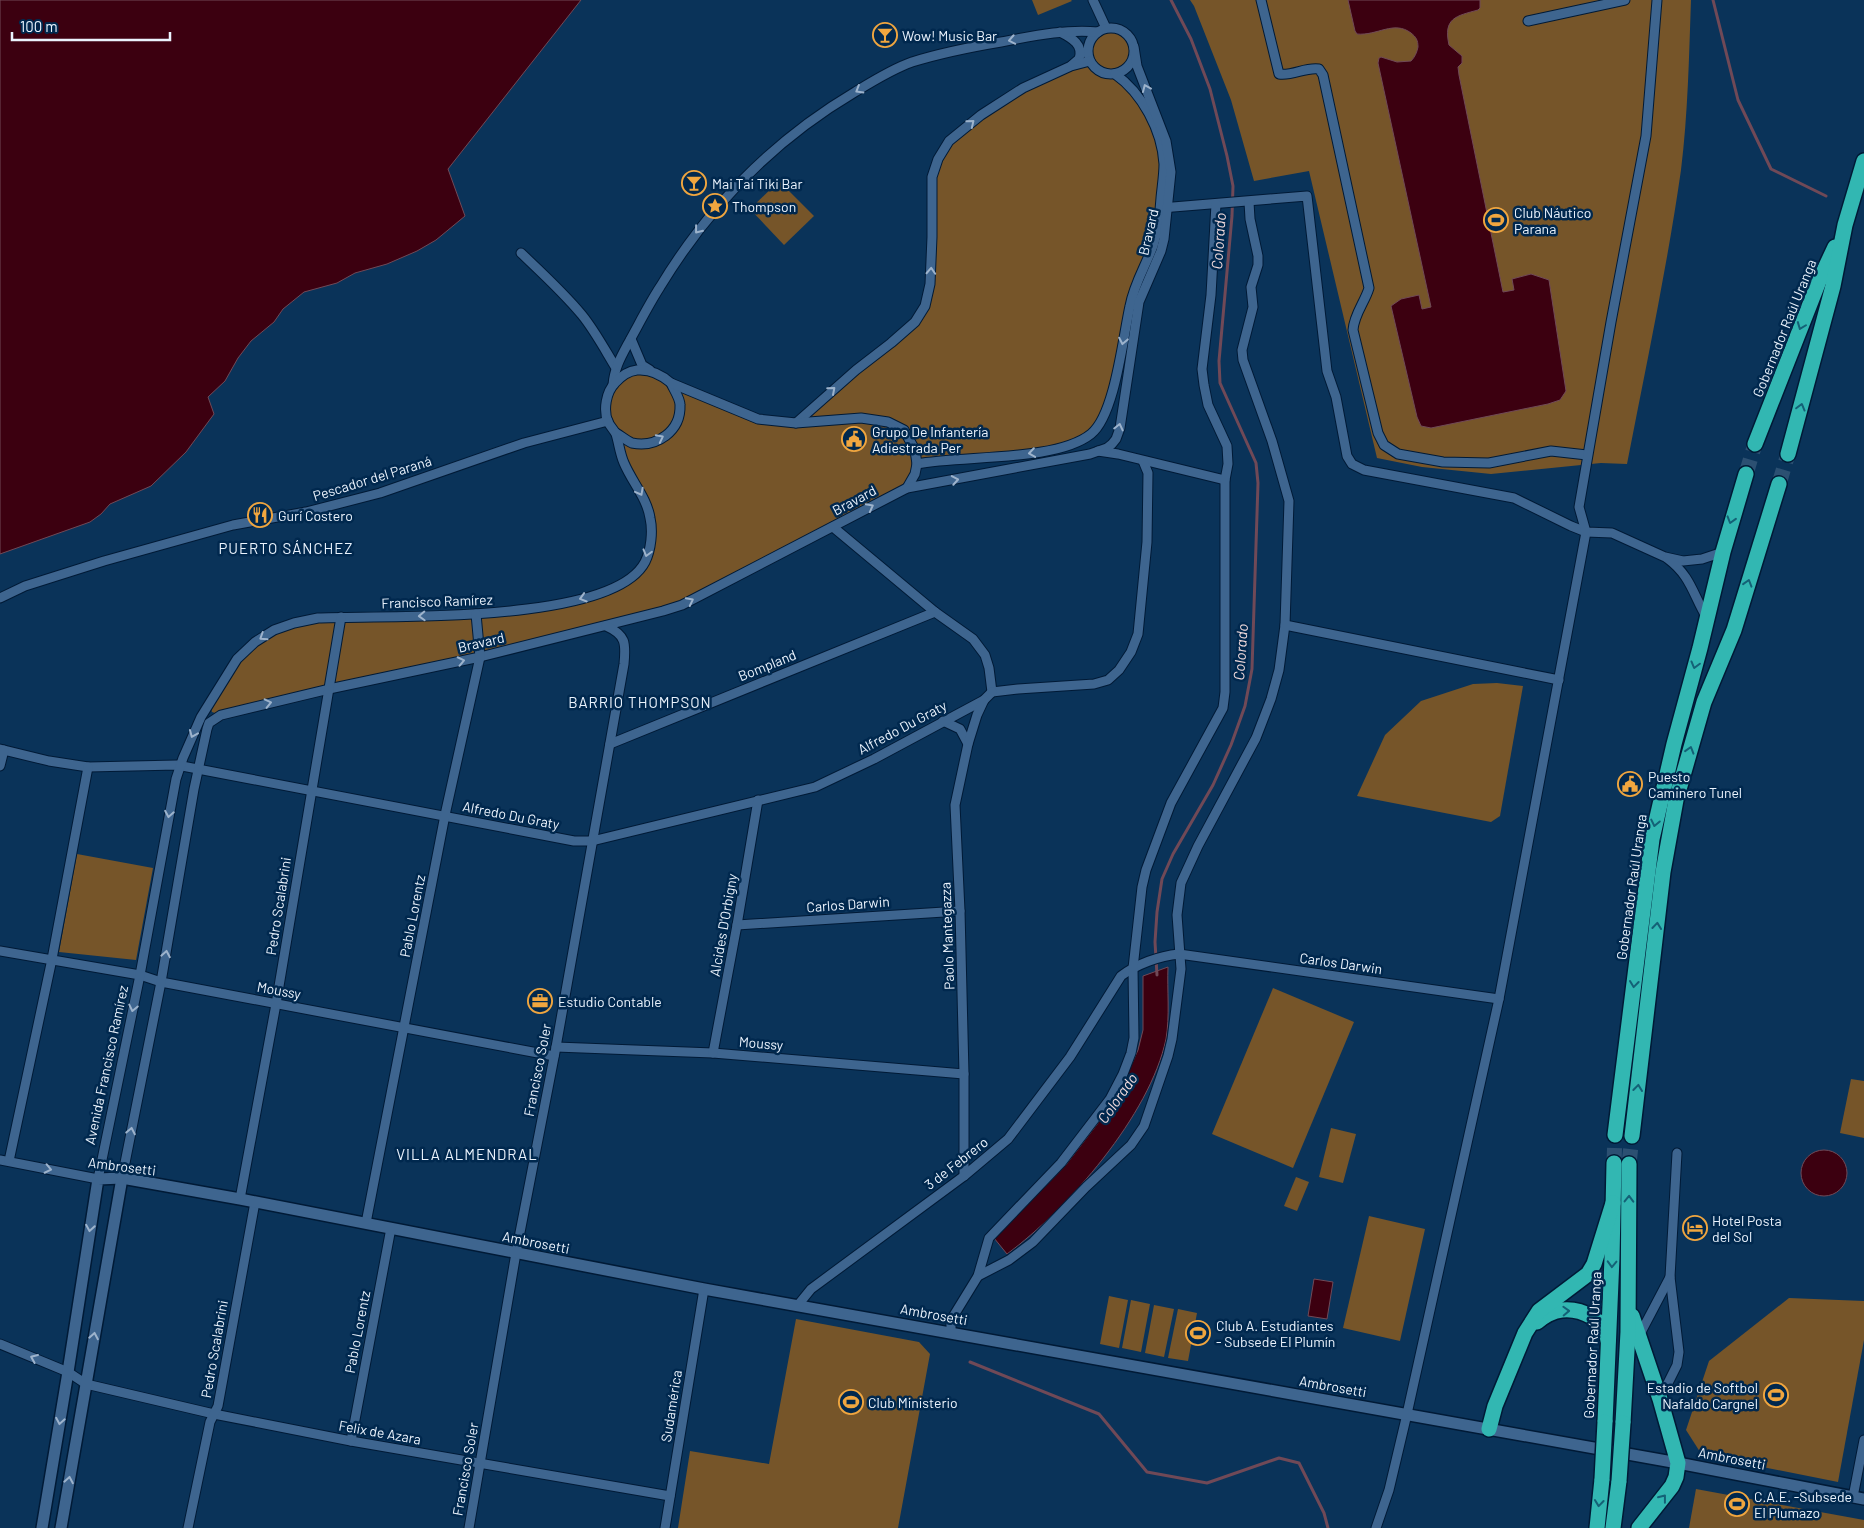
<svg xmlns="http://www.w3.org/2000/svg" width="1864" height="1528" viewBox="0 0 1864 1528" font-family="Barlow,sans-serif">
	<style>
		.green { fill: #765529 }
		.water { fill: #3c0010; stroke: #704957 }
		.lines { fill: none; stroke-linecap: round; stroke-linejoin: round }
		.stream { stroke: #704957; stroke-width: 3 }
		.highway-tunnel { stroke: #2c5072; stroke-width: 15; stroke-dasharray: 15 8; stroke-linecap: butt }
		.street-casing { stroke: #001a36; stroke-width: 11 }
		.secondary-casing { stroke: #001a36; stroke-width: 14 }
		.highway-casing { stroke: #001a36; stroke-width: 18 }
		.street { stroke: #3e658f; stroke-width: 9 }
		.secondary { stroke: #3e658f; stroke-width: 11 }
		.highway { stroke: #32b7b2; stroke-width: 15 }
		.highway-bridge-casing { stroke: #001a36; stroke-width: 18; stroke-linecap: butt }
		.highway-bridge { stroke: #32b7b2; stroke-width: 15 }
		.oneway { stroke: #9db3cc }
		.oneway2 { stroke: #146176 }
		.labels { text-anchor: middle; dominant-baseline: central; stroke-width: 5; stroke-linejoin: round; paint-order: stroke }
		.poi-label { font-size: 14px; fill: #eaf3fd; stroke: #00284e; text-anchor: start }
		.street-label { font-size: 14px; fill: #eaf3fd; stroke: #00284e }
		.water-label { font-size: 15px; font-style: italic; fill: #f1dbdd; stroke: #00284e }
		.neighbourhood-label { font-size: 15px; letter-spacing: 1px; fill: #eaf3fd; stroke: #00284e }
	</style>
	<rect width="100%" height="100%" fill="#0a3359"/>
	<g class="green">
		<polygon points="1032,0 1071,0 1072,1 1038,15"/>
		<path d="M1190 0H1691C1689 56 1688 114 1681 170 1667 268 1646 366 1627 464L1601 463 1491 474 1422 467 1377 458 1309 171 1254 181 1231 100 1194 6Z"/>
		<path d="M1106 28C1110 28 1115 28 1118 29 1142 36 1137 65 1116 73L1135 91 1161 148 1156 235 1135 283 1117 373 1098 428 1061 448 918 464 907 488 682 605 221 715 212 712 209 703 245 651 294 623 522 610 613 587 645 562 651 519 608 421 613 385 642 370 758 419 796 423 891 343 925 306 932 177 949 141 1023 88 1090 61C1085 45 1092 34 1106 28Z"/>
		<polygon points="779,181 814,216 784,245 750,209"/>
		<polygon points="1497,683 1523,686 1500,816 1491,822 1357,796 1385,735 1421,701 1473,684"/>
		<polygon points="77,854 153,868 136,960 59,952"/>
		<polygon points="1273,988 1354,1022 1293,1168 1212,1134"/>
		<polygon points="1851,1079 1864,1081 1864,1138 1840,1133"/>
		<polygon points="1331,1128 1356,1134 1343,1183 1319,1177"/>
		<polygon points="1296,1177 1309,1182 1297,1211 1284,1206"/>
		<polygon points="1369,1216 1425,1229 1400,1341 1343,1328"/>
		<polygon points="1109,1296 1128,1300 1119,1348 1100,1344"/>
		<polygon points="1789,1298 1864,1301 1864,1340 1838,1482 1702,1455 1686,1430 1709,1361"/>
		<polygon points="1131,1300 1150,1304 1141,1352 1122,1348"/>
		<polygon points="1154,1305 1174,1309 1164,1357 1145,1353"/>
		<polygon points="1178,1309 1197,1313 1188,1361 1168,1358"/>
		<polygon points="796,1319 919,1342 930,1354 898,1528 678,1528 690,1451 769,1464"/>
		<polygon points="1696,1489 1864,1520 1864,1528 1689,1528"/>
	</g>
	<g class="water">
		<polygon points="0,0 581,0 448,169 465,216 436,240 417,251 387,264 355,273 337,283 304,292 283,309 274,322 251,341 238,358 225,381 208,397 214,414 186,452 151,486 110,504 101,514 90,522 0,554"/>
		<path d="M1348 0H1480V8L1478 10C1456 16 1443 18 1449 45L1462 56V63L1458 67 1459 75 1503 292 1514 290 1512 279 1531 274 1549 280 1566 391 1560 400 1548 404 1431 428 1421 426 1417 417 1391 306 1401 299 1419 295 1422 309 1431 307 1378 63 1379 58 1381 57 1397 62 1411 61C1415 57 1417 52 1418 47 1418 40 1416 37 1411 33 1394 20 1377 36 1357 34L1355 31Z"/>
		<path d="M1168 967C1167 990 1170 1016 1166 1039 1150 1115 1068 1209 1007 1254L994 1238 1065 1166 1115 1101 1138 1050 1143 1030V976Z"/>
		<circle cx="1824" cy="1173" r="23"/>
		<polygon points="1314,1279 1333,1282 1327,1319 1308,1316"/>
	</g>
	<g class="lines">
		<g class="stream">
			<polyline points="1713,0 1738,100 1771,169 1826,196"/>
			<polyline points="1157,975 1155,942 1157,912 1162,879 1173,854 1213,785 1231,745 1245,706 1252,669 1258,483 1256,463 1220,383 1219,361 1232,216 1233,186 1227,156 1210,89 1191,39 1171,0"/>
			<polyline points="970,1362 1099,1414 1147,1472 1207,1483 1279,1458 1299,1463 1324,1513 1328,1528"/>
		</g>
		<g class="highway-tunnel">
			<polyline points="1746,474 1755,444"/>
			<polyline points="1779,484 1788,454"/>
			<polyline points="1614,1163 1615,1135"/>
			<polyline points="1629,1164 1632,1136"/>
		</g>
		<defs>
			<g id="street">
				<polyline points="1093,0 1106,28"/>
				<path d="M1261 0 1279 74C1293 76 1305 67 1319 69L1323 75 1369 288C1365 302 1354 314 1353 330L1378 433 1384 445 1398 454 1443 462 1489 463 1551 451 1587 455"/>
				<polyline points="1528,21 1625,0"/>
				<circle cx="1111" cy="51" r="23"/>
				<path d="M1060 32C1072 38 1084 45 1079 59L1072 65"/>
				<polyline points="1161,208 1307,196 1327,371 1336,397 1347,456 1352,464 1364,470 1514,498 1571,526 1586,532 1612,533 1665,557 1683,561 1702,559 1723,552"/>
				<path d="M521 253C542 273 564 293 582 315 595 331 605 350 616 368"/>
				<polyline points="631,339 642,365 650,370"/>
				<path d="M613 385C614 368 622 355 630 340 640 322 649 304 660 287 709 206 774 140 855 92 873 81 892 69 912 62 941 53 971 47 1001 42 1033 36 1065 29 1098 32"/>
				<polyline points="796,423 856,370 891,343 915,322 925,306 930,284 932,237 932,177 938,159 949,141 981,115 1023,88 1071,66 1090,61"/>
				<path d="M616 433C621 436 627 441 632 443 657 448 681 431 680 405 680 398 674 390 671 383"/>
				<polyline points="1098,451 1118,454 1225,480"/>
				<path d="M917 464C963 455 1056 462 1091 434 1115 415 1123 337 1130 306 1134 284 1145 267 1153 246 1158 231 1160 214 1161 198 1162 187 1164 175 1164 164 1162 130 1142 93 1115 74"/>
				<polyline points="833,527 935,612 973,639 985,655 989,668 992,692"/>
				<path d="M1668 559C1691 576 1693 595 1707 618"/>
				<polyline points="0,598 25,586 104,561 233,525 306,512 380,493 524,443 608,421"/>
				<polyline points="1285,625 1559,680"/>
				<polyline points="992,692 1018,689 1094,684 1108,680 1119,670 1131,652 1138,634 1147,542 1148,473 1143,461"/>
				<polyline points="943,721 960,729 968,744"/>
				<polyline points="610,744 935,612"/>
				<polyline points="0,749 49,761 88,767 177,765 574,841 592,841 815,787 874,759 984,700 992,692"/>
				<polyline points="0,766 4,750"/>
				<polyline points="737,925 960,911"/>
				<polyline points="0,951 140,975 161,982 554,1056"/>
				<polyline points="556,1047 713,1053 964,1074"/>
				<polyline points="713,1053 737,925 758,800"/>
				<path d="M0 1160 98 1179 140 975 176 779 183 758 201 717 237 659 255 642 274 630 294 623 318 618C384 615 612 625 645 562 651 550 653 531 650 518 647 498 632 482 624 463 620 454 619 444 616 434 614 430 610 426 608 422 603 410 606 392 615 383 622 375 628 371 637 370 650 369 662 375 671 383L758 419 796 423 861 418 888 422 904 430 915 450 917 464 915 474 907 488"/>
				<polyline points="9,1161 52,959 88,767"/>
				<polyline points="964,1176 964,1074 960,911 955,805 968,744 977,715 984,700"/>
				<polyline points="122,1178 161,982 194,789 207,729 209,723 221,715 329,689 480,657 663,611 682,605 907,488 1090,454 1107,448 1112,444 1116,439 1120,428 1139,302 1161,251 1164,239 1171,172 1166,141 1137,66 1134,47"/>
				<polyline points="240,1199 276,1004 341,617"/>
				<polyline points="366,1223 445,815 480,657 476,614"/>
				<polyline points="978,1276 1009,1260 1033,1242 1086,1187 1131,1145 1144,1126 1168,1056 1172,1039 1181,969 1177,915 1181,883 1198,846 1256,738 1271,699 1279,670 1285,625 1289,501 1272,441 1243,360 1242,350 1253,307 1251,287 1258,265 1258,256 1250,219 1249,202"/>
				<path d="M798 1305 811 1289 964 1176 1008 1139 1070 1057 1121 976C1137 964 1159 956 1179 954L1499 999"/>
				<polyline points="951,1333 951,1320 978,1276 989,1238 1061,1163 1110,1099 1123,1074 1131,1053 1134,1038 1133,968 1142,887 1146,870 1171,803 1223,708 1225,692 1225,480 1228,464 1227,446 1208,405 1204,385 1202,369 1211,295 1216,204"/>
				<polyline points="1639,1336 1670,1277"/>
				<polyline points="0,1344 68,1372 86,1384 214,1414 351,1441 670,1496"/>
				<polyline points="1660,1399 1677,1365 1679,1352 1670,1277 1677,1153"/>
				<polyline points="351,1441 391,1228"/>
				<polyline points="1853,1497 1864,1440"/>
				<polyline points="188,1528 210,1422 218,1406 255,1202"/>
				<path d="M469 1528 516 1253 556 1047 624 664C626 643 626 635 606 626"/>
				<polyline points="665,1528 704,1289"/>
				<polyline points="1376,1528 1389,1490 1407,1414 1499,999 1586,532 1579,507 1611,322 1646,136 1657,0"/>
			</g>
			<g id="secondary">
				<polyline points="42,1528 68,1372 98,1179 122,1178 240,1199 704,1289 1678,1463 1864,1499"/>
				<polyline points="61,1528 122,1178"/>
			</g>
			<g id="highway">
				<polyline points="1755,444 1819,281 1835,247"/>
				<polyline points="1788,454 1833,286 1845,225 1864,161"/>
				<polyline points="1615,1135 1652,839 1674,744 1700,648 1723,552 1746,474"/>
				<polyline points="1632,1136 1663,872 1676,800 1704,702 1734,630 1779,484"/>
				<polyline points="1632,1316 1660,1399 1678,1463 1676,1477 1672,1486 1639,1528"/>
				<path d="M1537 1322C1544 1316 1553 1311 1562 1310 1581 1308 1607 1320 1608 1341"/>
				<polyline points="1605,1422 1612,1258 1614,1163"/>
				<polyline points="1623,1423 1628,1332 1629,1164"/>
				<polyline points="1489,1429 1495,1406 1525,1333 1539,1311 1588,1274 1594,1264 1613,1203"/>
				<polyline points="1597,1528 1602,1479"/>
				<polyline points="1613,1528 1619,1481"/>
			</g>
		</defs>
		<use href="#street" class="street-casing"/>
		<use href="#secondary" class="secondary-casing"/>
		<use href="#highway" class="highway-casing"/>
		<use href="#street" class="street"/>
		<use href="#secondary" class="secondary"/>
		<use href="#highway" class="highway"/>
		<defs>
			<g id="highway-bridge">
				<polyline points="1602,1479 1605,1422"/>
				<polyline points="1619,1481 1623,1423"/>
			</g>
		</defs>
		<use href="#highway-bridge" class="highway-bridge-casing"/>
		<use href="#highway-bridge" class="highway-bridge"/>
	</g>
	<defs><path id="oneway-chevron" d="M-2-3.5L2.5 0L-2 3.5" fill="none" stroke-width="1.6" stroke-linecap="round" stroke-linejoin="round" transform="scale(1.25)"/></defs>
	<g class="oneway">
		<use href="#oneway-chevron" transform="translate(1012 40) rotate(169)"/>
		<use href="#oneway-chevron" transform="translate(1146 88) rotate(-113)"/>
		<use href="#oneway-chevron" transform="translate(859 90) rotate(149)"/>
		<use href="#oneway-chevron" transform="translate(971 123) rotate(-39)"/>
		<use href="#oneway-chevron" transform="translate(698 230) rotate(128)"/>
		<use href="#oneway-chevron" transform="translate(931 271) rotate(-87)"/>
		<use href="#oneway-chevron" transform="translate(1123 341) rotate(101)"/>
		<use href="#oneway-chevron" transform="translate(832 390) rotate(-41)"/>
		<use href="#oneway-chevron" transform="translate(1119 427) rotate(-77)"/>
		<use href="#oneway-chevron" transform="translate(660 438) rotate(-27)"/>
		<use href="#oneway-chevron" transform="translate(1032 453) rotate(172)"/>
		<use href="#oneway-chevron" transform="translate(955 480) rotate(-10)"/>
		<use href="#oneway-chevron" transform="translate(640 492) rotate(62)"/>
		<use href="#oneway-chevron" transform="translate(870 507) rotate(-28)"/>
		<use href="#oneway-chevron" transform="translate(647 553) rotate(106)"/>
		<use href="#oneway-chevron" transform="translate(583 598) rotate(163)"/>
		<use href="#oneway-chevron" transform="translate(690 601) rotate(-27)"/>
		<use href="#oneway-chevron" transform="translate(422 616) rotate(178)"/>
		<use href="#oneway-chevron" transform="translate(263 637) rotate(147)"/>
		<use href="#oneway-chevron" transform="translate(461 661) rotate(-12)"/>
		<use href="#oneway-chevron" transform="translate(268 703) rotate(-13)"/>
		<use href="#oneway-chevron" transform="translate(193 734) rotate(113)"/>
		<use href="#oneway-chevron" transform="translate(169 814) rotate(100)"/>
		<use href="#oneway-chevron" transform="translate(166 954) rotate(-80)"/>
		<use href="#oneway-chevron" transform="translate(133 1008) rotate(102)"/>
		<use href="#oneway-chevron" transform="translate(131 1131) rotate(-79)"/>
		<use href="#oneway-chevron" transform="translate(48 1169) rotate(12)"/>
		<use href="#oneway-chevron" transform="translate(90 1228) rotate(99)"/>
		<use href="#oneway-chevron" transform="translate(94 1336) rotate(-80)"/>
		<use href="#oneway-chevron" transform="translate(34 1358) rotate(-157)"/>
		<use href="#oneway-chevron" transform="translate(60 1421) rotate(100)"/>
		<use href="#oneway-chevron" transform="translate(69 1480) rotate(-80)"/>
	</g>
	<g class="oneway2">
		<use href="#oneway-chevron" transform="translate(1801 326) rotate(111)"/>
		<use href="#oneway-chevron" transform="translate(1801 407) rotate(-75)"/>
		<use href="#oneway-chevron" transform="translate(1731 520) rotate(107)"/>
		<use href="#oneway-chevron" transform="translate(1748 583) rotate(-73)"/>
		<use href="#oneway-chevron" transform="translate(1695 665) rotate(105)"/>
		<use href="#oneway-chevron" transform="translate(1690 750) rotate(-73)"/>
		<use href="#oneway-chevron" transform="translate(1655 823) rotate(102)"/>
		<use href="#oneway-chevron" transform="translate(1657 926) rotate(-84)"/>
		<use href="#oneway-chevron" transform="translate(1634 984) rotate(97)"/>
		<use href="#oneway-chevron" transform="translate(1638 1088) rotate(-83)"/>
		<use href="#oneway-chevron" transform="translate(1629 1199) rotate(-89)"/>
		<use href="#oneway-chevron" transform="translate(1612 1264) rotate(92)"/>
		<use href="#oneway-chevron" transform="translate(1566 1311) rotate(-2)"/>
		<use href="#oneway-chevron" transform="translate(1663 1498) rotate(-52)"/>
		<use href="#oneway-chevron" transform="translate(1599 1503) rotate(96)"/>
	</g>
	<defs>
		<symbol id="bar-ring" viewBox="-11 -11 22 22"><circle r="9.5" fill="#00284e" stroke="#f0a63f" stroke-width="1.5"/><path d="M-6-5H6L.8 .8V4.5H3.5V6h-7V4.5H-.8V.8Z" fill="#f0a63f"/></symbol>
		<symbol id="sight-ring" viewBox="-11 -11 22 22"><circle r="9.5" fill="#00284e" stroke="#f0a63f" stroke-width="1.5"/><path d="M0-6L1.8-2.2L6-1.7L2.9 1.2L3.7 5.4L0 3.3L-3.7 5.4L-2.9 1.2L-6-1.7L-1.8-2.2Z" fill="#f0a63f"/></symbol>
		<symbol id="stadium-ring" viewBox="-11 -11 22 22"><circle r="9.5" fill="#00284e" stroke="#f0a63f" stroke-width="1.5"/><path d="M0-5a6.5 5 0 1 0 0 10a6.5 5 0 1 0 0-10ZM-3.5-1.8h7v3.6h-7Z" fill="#f0a63f"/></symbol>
		<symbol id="civic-ring" viewBox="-11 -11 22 22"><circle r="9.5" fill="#00284e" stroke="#f0a63f" stroke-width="1.5"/><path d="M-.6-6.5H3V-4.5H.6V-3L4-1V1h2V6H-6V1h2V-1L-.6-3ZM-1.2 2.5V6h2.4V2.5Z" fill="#f0a63f"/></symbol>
		<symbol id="restaurant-ring" viewBox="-11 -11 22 22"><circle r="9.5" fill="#00284e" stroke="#f0a63f" stroke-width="1.5"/><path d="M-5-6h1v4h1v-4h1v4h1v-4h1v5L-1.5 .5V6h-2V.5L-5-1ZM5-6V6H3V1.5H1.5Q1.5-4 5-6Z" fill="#f0a63f"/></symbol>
		<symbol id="office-ring" viewBox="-11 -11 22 22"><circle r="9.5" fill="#00284e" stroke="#f0a63f" stroke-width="1.5"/><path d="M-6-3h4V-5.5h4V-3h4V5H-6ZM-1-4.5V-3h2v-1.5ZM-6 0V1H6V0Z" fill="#f0a63f"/></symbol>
		<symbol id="hotel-ring" viewBox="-11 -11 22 22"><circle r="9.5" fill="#00284e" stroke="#f0a63f" stroke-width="1.5"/><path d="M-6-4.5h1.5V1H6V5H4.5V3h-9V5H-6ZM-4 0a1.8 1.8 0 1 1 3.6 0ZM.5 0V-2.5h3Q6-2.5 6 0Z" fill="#f0a63f"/></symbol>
	</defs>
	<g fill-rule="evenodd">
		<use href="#bar-ring" x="871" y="21" width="28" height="28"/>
		<use href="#bar-ring" x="680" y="169" width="28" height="28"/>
		<use href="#sight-ring" x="701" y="192" width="28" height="28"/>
		<use href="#stadium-ring" x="1482" y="206" width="28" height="28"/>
		<use href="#civic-ring" x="840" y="425" width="28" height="28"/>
		<use href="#restaurant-ring" x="246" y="501" width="28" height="28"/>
		<use href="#civic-ring" x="1616" y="770" width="28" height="28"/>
		<use href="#office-ring" x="526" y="987" width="28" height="28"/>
		<use href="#hotel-ring" x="1681" y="1214" width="28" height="28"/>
		<use href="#stadium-ring" x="1184" y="1319" width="28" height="28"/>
		<use href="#stadium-ring" x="1762" y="1381" width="28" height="28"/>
		<use href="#stadium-ring" x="837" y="1388" width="28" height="28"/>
		<use href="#stadium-ring" x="1723" y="1490" width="28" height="28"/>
	</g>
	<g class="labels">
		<g class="poi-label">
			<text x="902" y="35">Wow! Music Bar</text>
			<text x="712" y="183">Mai Tai Tiki Bar</text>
			<text x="732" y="206">Thompson</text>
			<text x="1514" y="212">Club Náutico<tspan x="1514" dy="16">Parana</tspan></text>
			<text x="872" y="431">Grupo De Infantería<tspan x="872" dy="16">Adiestrada Per</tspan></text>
			<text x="278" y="515">Gurí Costero</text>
			<text x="1648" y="776">Puesto<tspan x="1648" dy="16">Caminero Tunel</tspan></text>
			<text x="558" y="1001">Estudio Contable</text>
			<text x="1712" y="1220">Hotel Posta<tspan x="1712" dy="16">del Sol</tspan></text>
			<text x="1216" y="1325">Club A. Estudiantes<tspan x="1216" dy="16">- Subsede El Plumín</tspan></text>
			<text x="1758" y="1387" text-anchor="end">Estadio de Softbol<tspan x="1758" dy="16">Nafaldo Cargnel</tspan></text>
			<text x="868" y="1402">Club Ministerio</text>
			<text x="1754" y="1496">C.A.E. -Subsede<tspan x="1754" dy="16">El Plumazo</tspan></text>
		</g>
		<g class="street-label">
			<text transform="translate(1148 232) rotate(-77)">Bravard</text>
			<text transform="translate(1784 328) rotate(-68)">Gobernador Raúl Uranga</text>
			<text transform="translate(372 478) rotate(-17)">Pescador del Paraná</text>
			<text transform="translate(854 500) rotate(-28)">Bravard</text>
			<text transform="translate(437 601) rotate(-2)">Francisco Ramírez</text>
			<text transform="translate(481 642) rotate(-13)">Bravard</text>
			<text transform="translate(767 665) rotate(-22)">Bompland</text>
			<text transform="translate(902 727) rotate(-28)">Alfredo Du Graty</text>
			<text transform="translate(511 815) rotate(11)">Alfredo Du Graty</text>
			<text transform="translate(1631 887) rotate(-82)">Gobernador Raúl Uranga</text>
			<text transform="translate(848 904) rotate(-4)">Carlos Darwin</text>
			<text transform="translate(278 906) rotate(-81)">Pedro Scalabrini</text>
			<text transform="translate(412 916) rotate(-79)">Pablo Lorentz</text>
			<text transform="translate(723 925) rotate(-80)">Alcides D'Orbigny</text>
			<text transform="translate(947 936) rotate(-92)">Paolo Mantegazza</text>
			<text transform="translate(1341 963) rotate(8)">Carlos Darwin</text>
			<text transform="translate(279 990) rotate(10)">Moussy</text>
			<text transform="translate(761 1043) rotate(5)">Moussy</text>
			<text transform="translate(106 1065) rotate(-78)">Avenida Francisco Ramírez</text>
			<text transform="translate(537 1070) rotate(-79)">Francisco Soler</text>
			<text transform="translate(956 1163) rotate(-38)">3 de Febrero</text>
			<text transform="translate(122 1166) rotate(7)">Ambrosetti</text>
			<text transform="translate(536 1242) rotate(11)">Ambrosetti</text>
			<text transform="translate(934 1314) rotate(10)">Ambrosetti</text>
			<text transform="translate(357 1332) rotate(-79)">Pablo Lorentz</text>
			<text transform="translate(1592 1345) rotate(-87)">Gobernador Raúl Uranga</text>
			<text transform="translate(214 1349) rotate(-80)">Pedro Scalabrini</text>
			<text transform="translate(1333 1386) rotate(10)">Ambrosetti</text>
			<text transform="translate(671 1406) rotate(-81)">Sudamérica</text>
			<text transform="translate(380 1432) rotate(10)">Felix de Azara</text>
			<text transform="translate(1732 1458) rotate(11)">Ambrosetti</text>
			<text transform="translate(465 1469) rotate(-80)">Francisco Soler</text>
		</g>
		<g class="water-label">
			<text transform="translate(1218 241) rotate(-86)">Colorado</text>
			<text transform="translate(1240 652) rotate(-86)">Colorado</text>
			<text transform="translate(1117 1098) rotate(-55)">Colorado</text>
		</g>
		<g class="neighbourhood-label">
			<text x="286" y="548">PUERTO SÁNCHEZ</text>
			<text x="640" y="702">BARRIO THOMPSON</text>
			<text x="467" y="1154">VILLA ALMENDRAL</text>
		</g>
	</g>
	<path d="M12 32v8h158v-8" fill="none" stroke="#eaf3fd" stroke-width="2.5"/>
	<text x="20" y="32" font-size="15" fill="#eaf3fd" stroke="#00284e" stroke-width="4" paint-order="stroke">100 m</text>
</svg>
